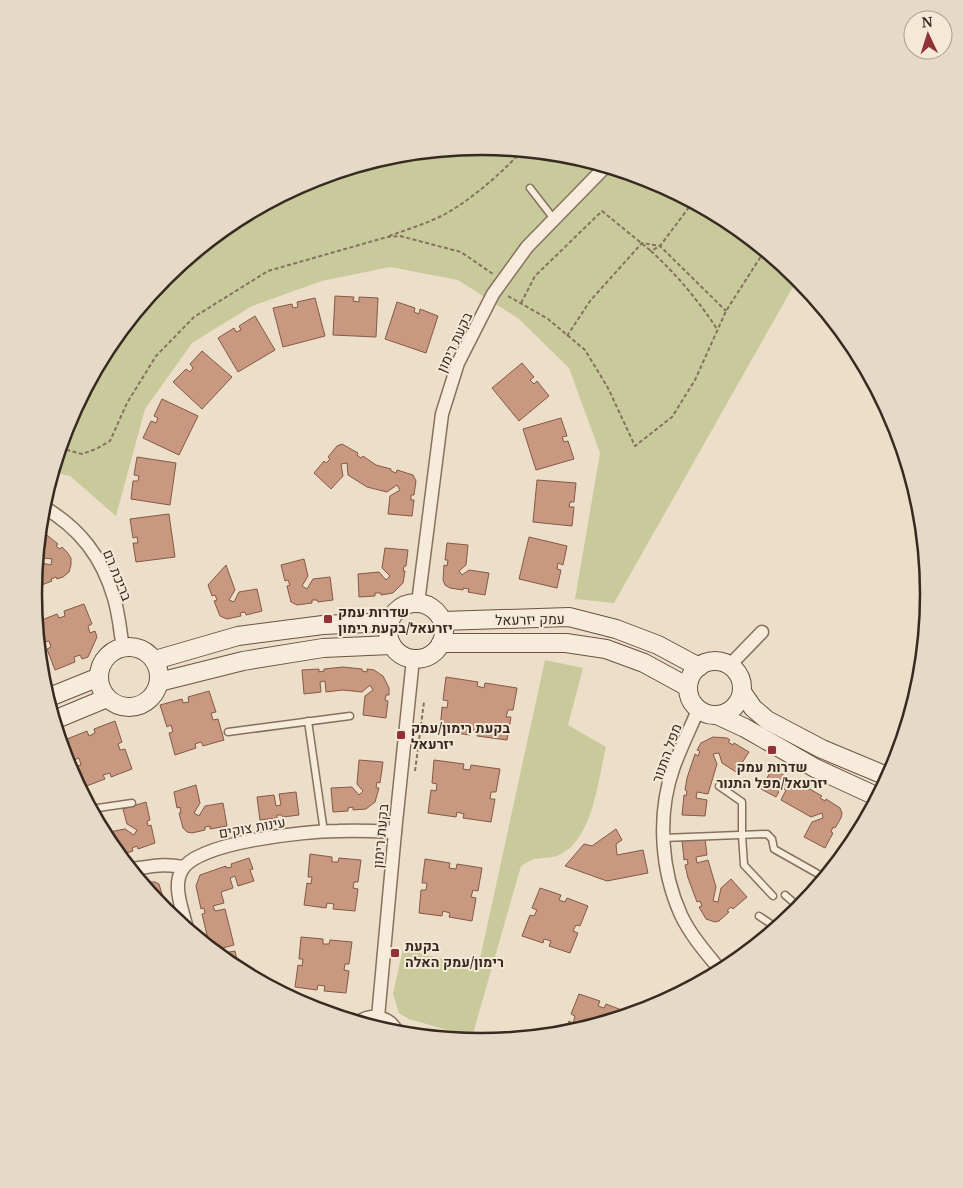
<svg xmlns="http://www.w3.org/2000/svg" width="963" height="1188" viewBox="0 0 963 1188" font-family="'Noto Serif',Heebo,serif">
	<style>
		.green { fill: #c8ca9c }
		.building { fill: #c89880; stroke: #855945 }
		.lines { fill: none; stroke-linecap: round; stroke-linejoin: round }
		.service-casing { stroke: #87715e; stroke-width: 9 }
		.minor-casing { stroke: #87715e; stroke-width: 15 }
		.secondary-casing { stroke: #695241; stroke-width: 20 }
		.path { stroke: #87715e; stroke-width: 2; stroke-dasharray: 4 2.5; stroke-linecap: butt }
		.service { stroke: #f7ecdb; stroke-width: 6 }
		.minor { stroke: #f7ecdb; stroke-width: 12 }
		.secondary { stroke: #f7ecdb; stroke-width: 18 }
		.poi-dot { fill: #933139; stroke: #f4e9d7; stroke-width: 2 }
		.labels { text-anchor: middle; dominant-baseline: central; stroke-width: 4; stroke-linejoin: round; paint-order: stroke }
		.street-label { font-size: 14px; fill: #382a21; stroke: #f4e9d7 }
		.poi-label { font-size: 14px; font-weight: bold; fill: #382a21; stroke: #f4e9d7; text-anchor: start }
		.rim { fill: none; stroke: #382a21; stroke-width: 2.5 }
	</style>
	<rect width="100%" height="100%" fill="#ecdec8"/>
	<g class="green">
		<polygon points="482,146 569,155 653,180 730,222 798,278 614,603 575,599 600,453 569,368 519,319 458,280 390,267 322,281 252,306 192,343 145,409 116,516 70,476 53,472 68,422 109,345 165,277 233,222 310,180 394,155"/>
		<path d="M545 660 583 668 568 725 606 747C598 780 593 838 561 854 553 859 544 857 535 859 530 860 525 864 521 866L472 1037 409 1019 399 1013 393 994 403 949 478 968Z"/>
	</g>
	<g class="building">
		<polygon points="335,296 354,297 353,301 359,302 359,297 378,298 376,337 333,335"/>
		<polygon points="315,298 325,336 283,347 273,308 292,304 293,308 298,307 297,302"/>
		<polygon points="397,302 415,308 414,312 419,314 420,309 438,316 426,353 385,339"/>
		<polygon points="255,316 275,350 238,372 218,338 234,328 236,332 241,330 239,326"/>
		<polygon points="202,351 232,377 202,409 173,382 186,369 190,372 193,368 190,364"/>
		<polygon points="522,363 534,377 530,380 534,384 537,381 549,396 519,421 492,388"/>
		<polygon points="162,399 198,416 179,455 143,438 151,421 156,423 158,418 154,416"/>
		<polygon points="561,418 567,436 562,437 564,442 568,441 574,459 536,470 523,429"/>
		<polygon points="342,444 358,453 357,455 361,458 363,456 376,465 391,469 391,471 396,473 397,470 413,475 416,481 414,495 411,495 411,500 414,500 412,516 388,514 390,496 400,490 397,485 387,492 367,487 348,475 347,463 341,464 343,476 331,489 314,473 324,461 326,463 330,459 328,457 337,446"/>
		<polygon points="137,457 176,463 170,505 131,499 133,481 138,481 139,476 134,475"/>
		<polygon points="537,480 576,483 574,502 570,502 569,507 574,507 572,526 533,522"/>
		<polygon points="169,514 175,557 136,562 133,543 138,543 137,537 133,538 130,519"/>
		<polygon points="43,532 58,544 56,546 60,549 62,547 67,552 71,558 71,565 69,572 63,577 57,579 56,577 51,579 52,581 34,588 37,562 51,565 52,559 37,557 39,536"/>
		<polygon points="529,537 567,546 563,565 558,563 557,569 561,570 557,588 519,579"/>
		<polygon points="447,543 468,545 466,565 459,571 462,575 469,570 489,573 485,595 468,592 469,589 463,588 463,590 450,588 445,585 443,580 444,565 447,566 448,560 445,560"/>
		<polygon points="385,548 408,550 406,566 404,566 403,571 405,571 403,583 393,593 381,595 381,593 375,593 375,596 359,597 358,574 379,572 386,580 390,576 382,568"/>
		<polygon points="304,559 308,576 302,586 307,589 313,579 330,577 333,600 318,602 317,600 312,600 312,603 297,605 291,602 287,586 290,585 288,580 285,581 281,565"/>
		<polygon points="226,565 235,590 229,600 234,602 239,592 257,589 262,611 246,615 245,612 240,613 241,616 227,619 220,616 214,601 217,600 215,595 212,596 208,585"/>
		<polygon points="84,604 92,624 88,626 90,633 95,631 97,637 88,657 82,659 80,655 74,657 75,662 55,670 47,649 51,647 49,641 44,642 37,622 57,614 59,618 65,616 64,611"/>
		<polygon points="343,667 362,669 362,671 367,672 367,669 374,670 383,676 389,688 389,695 386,695 385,700 388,701 386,718 363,715 365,696 373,690 370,685 362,692 343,690 326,692 325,681 320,682 321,692 304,694 302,670 319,669 319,672 324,671 324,669"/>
		<polygon points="446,677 478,682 477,686 484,688 485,683 517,688 513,710 508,710 506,717 511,717 507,740 477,736 478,731 471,730 470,735 440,731 442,707 447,708 448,701 443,700"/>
		<polygon points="209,691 216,712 211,713 213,720 218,719 224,740 203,746 201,742 195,744 196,748 175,755 169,733 173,732 171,725 167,727 160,705 182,699 183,703 189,702 188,697"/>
		<polygon points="115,721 122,742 118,744 120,750 125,749 132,769 111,777 110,773 103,775 105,779 84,787 77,766 81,765 79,758 74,760 67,739 87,731 89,736 95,733 94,729"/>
		<polygon points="713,737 727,738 730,740 728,742 733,745 734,743 749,752 736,772 722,763 719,753 713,754 717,764 708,794 697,792 696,798 707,800 705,816 682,815 684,795 686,796 687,791 685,790 687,778 695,754 698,756 700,751 697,750 701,743"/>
		<polygon points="359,760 383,762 380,783 377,782 376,788 379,788 375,802 366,809 353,810 353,807 348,808 348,811 333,812 331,788 352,787 359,795 363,791 357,784"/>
		<polygon points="434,760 464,764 463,769 470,770 471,765 500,769 496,792 491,792 490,799 495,799 491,822 463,818 464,814 457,812 456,817 428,813 431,790 436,791 437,784 432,783"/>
		<polygon points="772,769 787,777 786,779 791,782 792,779 822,796 820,798 825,801 826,799 840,808 842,813 841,818 835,828 833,827 831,832 833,833 825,848 804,837 812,822 823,818 822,813 811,817 781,800 786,790 781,788 776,797 761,789"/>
		<polygon points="196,785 200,803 194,813 199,816 205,806 223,803 227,826 210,829 210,826 205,827 205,830 192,833 187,832 183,828 179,813 181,813 180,807 177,808 174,792"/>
		<polygon points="296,792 299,815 283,817 282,815 277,815 277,818 260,820 257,797 274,795 276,806 281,805 279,794"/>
		<polygon points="146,802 150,820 147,821 148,826 151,825 155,843 138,849 137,846 132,848 133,851 119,855 104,833 125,829 134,835 137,830 127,824 123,809"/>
		<polygon points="616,829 622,840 616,844 617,855 643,850 648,873 607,881 565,866 584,844 592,846"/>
		<polygon points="705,839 707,855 696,857 697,863 708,860 716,887 713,901 718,902 721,888 731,879 747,897 733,909 731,907 727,911 729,912 719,921 715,922 706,919 699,907 702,906 700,901 697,902 688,878 685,865 688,864 687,859 684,860 683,850 682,841"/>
		<polygon points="310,854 332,857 332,862 338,862 339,858 361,860 358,882 354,882 353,888 358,889 355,911 333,909 334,904 327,903 326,908 304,905 307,883 311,884 312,877 308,877"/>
		<polygon points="249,858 253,869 250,870 254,881 238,886 235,876 230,878 233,888 221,892 224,903 213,906 215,911 225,909 234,945 223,948 224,953 235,951 239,970 210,948 202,914 205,913 204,908 201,909 196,886 200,875 226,866 226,868 232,867 231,864"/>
		<polygon points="425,859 450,863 449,868 456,869 457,864 482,868 478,891 473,890 471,897 476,898 472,921 449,917 450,913 443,911 442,916 419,913 421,890 426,890 427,883 422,883"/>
		<polygon points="141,882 155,882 159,884 163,897 161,898 162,903 165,902 167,912"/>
		<polygon points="540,888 561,895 559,900 565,902 567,898 588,906 580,926 576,925 573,931 578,933 570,953 549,946 551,941 544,939 543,943 522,936 530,915 534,916 537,910 532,908"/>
		<polygon points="768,927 772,932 739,959 743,949 751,942 753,944 757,941 755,939"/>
		<polygon points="301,937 323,939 323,944 329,944 330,940 352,942 349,964 345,964 344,970 349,971 346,993 324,991 325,986 318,985 317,990 295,987 298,965 302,966 303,959 299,959"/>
		<polygon points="579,994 600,1001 598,1006 604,1008 606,1004 627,1012 625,1016 564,1034 569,1021 573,1023 575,1016 571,1014"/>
	</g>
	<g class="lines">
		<defs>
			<g id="service">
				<polyline points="530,188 554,219"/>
				<polyline points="308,721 324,832"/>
				<polyline points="228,732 350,716"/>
				<polyline points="719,786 742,802 742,835 744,865 773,896"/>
				<polyline points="91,809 132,803"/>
				<polyline points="663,838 767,834 772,839 774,849 820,875"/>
				<polyline points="785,895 800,908"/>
				<polyline points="759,916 777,928"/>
			</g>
			<g id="minor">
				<path d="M42 506C80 528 102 557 114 598 119 614 120 631 123 648"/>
				<polyline points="418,603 442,414 458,363 493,294 527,247 606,166"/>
				<polyline points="729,666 762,632"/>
				<path d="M698 710C690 729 680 749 673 769 657 815 661 871 681 915 691 936 707 954 721 971"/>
				<path d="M131 869C151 867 162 863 183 867"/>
				<path d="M187 929C183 911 172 886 182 870 197 842 306 831 338 831 357 830 376 831 395 832"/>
				<polyline points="378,1017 395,832 413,659"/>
				<path d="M359 1022C373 1012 391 1017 398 1034"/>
			</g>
			<g id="secondary">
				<circle cx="416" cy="631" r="28"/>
				<polyline points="442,621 569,617 616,629 658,645 699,667"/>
				<polyline points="441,643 566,643 606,649 644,663 688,687"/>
				<circle cx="129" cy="677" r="30"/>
				<polyline points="155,660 238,636 323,625 389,622"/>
				<circle cx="715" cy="688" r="27"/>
				<polyline points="159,682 243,661 323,648 391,645"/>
				<polyline points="742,692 753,708 767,720 822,749 889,777"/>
				<polyline points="47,698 99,677"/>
				<polyline points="717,715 745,728 815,768 878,797"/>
				<polyline points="54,720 107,698"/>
			</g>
		</defs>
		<use href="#service" class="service-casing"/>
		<use href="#minor" class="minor-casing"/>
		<use href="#secondary" class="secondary-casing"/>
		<g class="path">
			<path d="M693 202 660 246 651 251C677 275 698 300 717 329"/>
			<path d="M389 236C408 229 429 223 447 213 476 196 500 174 523 150"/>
			<polyline points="508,296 548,319 585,350 608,388 635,446 672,417 695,380 726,311 765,250"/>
			<polyline points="521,303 535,276 602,211 651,251"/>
			<polyline points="567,336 590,301 642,243 660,246 726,311"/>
			<polyline points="60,448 82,454 96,449 110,441 127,403 156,356 194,317 268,271 387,237 400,236 461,252 493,274"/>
			<polyline points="415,771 424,702"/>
		</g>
		<use href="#service" class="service"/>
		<use href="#minor" class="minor"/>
		<use href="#secondary" class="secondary"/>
	</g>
	<g class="poi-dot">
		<rect x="323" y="614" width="10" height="10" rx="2.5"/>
		<rect x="396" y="730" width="10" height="10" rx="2.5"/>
		<rect x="767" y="745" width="10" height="10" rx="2.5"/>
		<rect x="390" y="948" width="10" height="10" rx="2.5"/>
	</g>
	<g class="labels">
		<g class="street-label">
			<text transform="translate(454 342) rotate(-65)">בקעת רימון</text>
			<text transform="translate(118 575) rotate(68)">בריכת רם</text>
			<text transform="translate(530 619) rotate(-1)">עמק יזרעאל</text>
			<text transform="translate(666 753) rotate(-70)">מפל התנור</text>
			<text transform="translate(252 827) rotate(-10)">עינות צוקים</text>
			<text transform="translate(380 836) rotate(-85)">בקעת רימון</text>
		</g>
		<g class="poi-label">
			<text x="338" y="611">שדרות עמק<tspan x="338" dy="16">יזרעאל/בקעת רימון</tspan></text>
			<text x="411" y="727">בקעת רימון/עמק<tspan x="411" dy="16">יזרעאל</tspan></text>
			<text x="772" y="766" text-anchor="middle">שדרות עמק<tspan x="772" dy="16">יזרעאל/מפל התנור</tspan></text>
			<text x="405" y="945">בקעת<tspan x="405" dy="16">רימון/עמק האלה</tspan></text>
		</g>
	</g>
	<path d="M0 0H963V1188H0ZM42 594a439 439 0 1 1 878 0a439 439 0 1 1-878 0Z" fill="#e5dac8" fill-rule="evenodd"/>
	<path class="rim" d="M42 594a439 439 0 1 1 878 0a439 439 0 1 1-878 0Z"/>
	<g transform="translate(928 35) rotate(356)"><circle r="24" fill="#f4e9d7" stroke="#a99d8e"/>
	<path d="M0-4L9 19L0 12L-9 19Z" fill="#933139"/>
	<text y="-8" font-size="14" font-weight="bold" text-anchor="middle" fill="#382a21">N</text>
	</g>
</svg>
